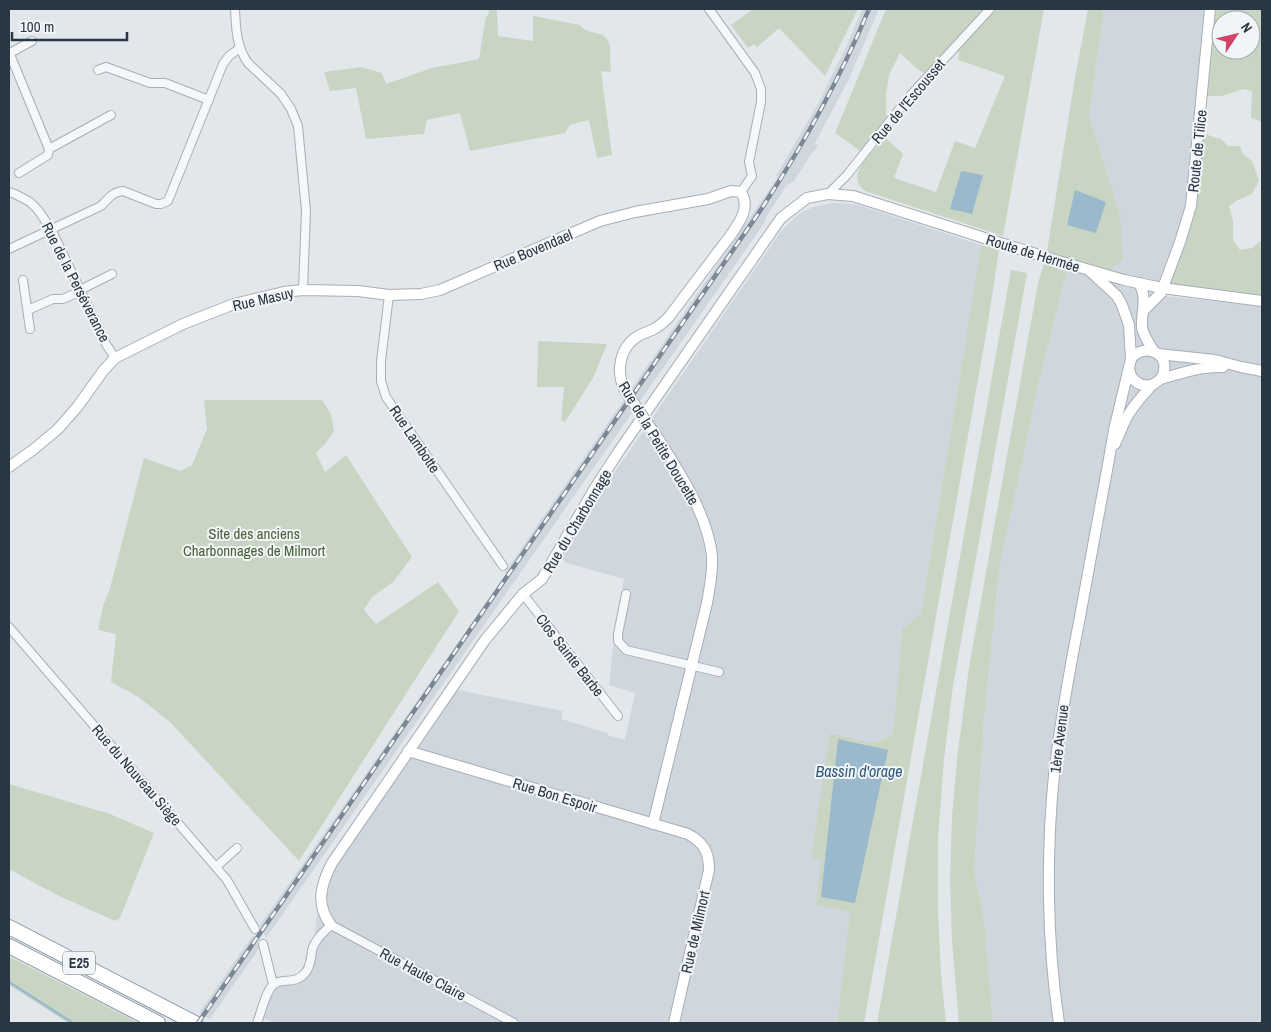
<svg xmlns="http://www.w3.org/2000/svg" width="1271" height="1032" viewBox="0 0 1271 1032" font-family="'Archivo Narrow',sans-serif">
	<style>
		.built { fill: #d0d6dd }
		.green { fill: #c9d5c3; fill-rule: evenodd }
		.water { fill: #9bb9cd }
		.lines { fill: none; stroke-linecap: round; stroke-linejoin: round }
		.stream { stroke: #9bb9cd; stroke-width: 2.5 }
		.street-casing { stroke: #a7aeb6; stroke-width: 10 }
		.secondary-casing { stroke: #a7aeb6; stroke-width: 12 }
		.highway-casing { stroke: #8896a3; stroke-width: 16 }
		.street { stroke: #f5f7f9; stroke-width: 8 }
		.secondary { stroke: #fff; stroke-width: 10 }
		.highway { stroke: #fff; stroke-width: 14 }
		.rail-casing { stroke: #7a8896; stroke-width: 4.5 }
		.rail { stroke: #f2f5f8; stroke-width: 2.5; stroke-dasharray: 8; stroke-linecap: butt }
		.secondary-bridge-casing { stroke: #a7aeb6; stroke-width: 12; stroke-linecap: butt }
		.secondary-bridge { stroke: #fff; stroke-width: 10 }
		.labels { text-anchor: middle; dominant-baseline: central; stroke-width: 4; stroke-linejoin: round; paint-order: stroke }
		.shield { fill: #f2f5f8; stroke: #656f7a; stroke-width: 1 }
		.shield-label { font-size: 14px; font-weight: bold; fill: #293644 }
		.street-label { font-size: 15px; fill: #293644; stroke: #f2f5f8 }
		.park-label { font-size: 15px; fill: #426135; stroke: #f2f5f8 }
		.water-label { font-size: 16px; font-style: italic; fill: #315a7a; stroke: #f2f5f8 }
	</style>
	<rect width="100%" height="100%" fill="#e2e7eb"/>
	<g class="built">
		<polygon points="862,9 879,9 848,81 815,143 818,145 814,151 813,151 794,181 787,185 765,219 765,222 266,938 260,925 506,574 505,572 778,177 776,176 819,102 847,45"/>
		<polygon points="1104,9 1209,9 1191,206 1163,296 1262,306 1262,1023 993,1023 984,918 974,871 984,720 999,570 1039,382 1067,271 1083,264 1120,214 1089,116"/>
		<polygon points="834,203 855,204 981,245 921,614 902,629 893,734 875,743 831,733 811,858 821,860 850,911 837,1023 273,1023 262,1017 273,984 295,980 311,963 319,900 324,879 453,689 563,711 561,719 608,733 607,735 625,740 635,693 609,685 616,621 624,579 567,563 562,559 599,495 782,230 800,213 816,206"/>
		<polygon points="253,935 260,947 210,1019 199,1013"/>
	</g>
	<g class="green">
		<path d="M490 9H497L498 36 533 41V16L580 25C587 35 605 30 609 43 611 49 610 65 611 72L601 71 612 155 597 158 589 120 570 125 565 133 470 151 460 113 427 120 424 134 366 139 356 88 330 91 324 72 361 67 382 73 386 84 432 68 479 59 485 21Z"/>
		<polygon points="753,9 858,9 825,76 779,28 757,47 754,44 748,48 731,25"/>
		<polygon points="886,9 986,9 925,74 915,67 900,53 889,75 886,94 886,116 889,118 862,152 835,133"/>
		<path d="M996 9H1044L1003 236 868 192C840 179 874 150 886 138L903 154 894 178 936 192 955 141 975 148 1005 76 958 60 959 49Z"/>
		<polygon points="1088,9 1104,9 1089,116 1120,214 1123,258 1110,271 1083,264 1047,251 1075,78"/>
		<path d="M1216 9H1262V122L1251 118 1252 91 1243 89 1222 96H1207ZM1221 20H1251V50H1221Z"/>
		<polygon points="1206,134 1213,137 1221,139 1228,146 1240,146 1243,154 1252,161 1259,181 1252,194 1236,201 1229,206 1233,221 1233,240 1240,250 1252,248 1262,240 1262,296 1175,287 1170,283 1168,271 1180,241 1197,145"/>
		<polygon points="981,245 999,249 988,323 864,1023 837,1023 850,911 816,905 821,860 811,858 830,733 875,743 893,734 902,629 921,614"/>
		<polygon points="1044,264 1067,271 1039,382 999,570 984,720 974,871 984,918 993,1023 959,1023 952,941 950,880 952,816 957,759 969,667 1038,283"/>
		<polygon points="1011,270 1027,273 953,686 944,760 938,839 938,912 941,974 946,1023 877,1023"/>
		<polygon points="538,341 607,344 593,378 565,422 561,420 564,387 537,387"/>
		<polygon points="204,400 322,400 331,414 334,431 325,444 316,453 325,472 346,455 412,557 393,582 372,597 364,610 376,624 438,582 459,611 299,861 170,722 137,696 111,682 116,634 98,630 103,606 110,588 144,458 180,471 192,465 207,429"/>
		<polygon points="9,784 110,814 154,833 120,918 115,921 55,894 9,869"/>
		<polygon points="9,957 20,962 139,1023 68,1023 9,985"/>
	</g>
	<g class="water">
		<polygon points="961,171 983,175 972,214 950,209"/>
		<polygon points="1075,190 1106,202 1096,233 1067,225"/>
		<polygon points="838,739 888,750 855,903 821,897"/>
	</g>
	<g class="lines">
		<polyline class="stream" points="9,982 73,1023"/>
		<defs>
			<g id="street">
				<path d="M235 9C236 28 236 46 248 63L281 94 291 109 298 126 306 211 303 290"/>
				<polyline points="709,9 755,73 761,89 761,102 749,162 752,176 741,192"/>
				<polyline points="9,52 49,149"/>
				<polyline points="10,53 32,41"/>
				<polyline points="98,70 106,67 150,83 165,83 209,100"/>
				<polyline points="19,173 48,155 49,149 111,115"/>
				<polyline points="9,192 15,194 30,202 38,210 51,229 106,344 115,358"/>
				<polyline points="828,194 847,175 909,97 990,9"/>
				<path d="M9 249 101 206C108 199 112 192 123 191L156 204H161L168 201 223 64 229 56 240 48"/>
				<polyline points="23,280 30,329"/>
				<polyline points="80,290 112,274"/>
				<polyline points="389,295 381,361 381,381 386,397 503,566"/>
				<polyline points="28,310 53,299 63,299 81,291"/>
				<polyline points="523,594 618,716"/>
				<polyline points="626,594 618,634 618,641 626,650 719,672"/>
				<polyline points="9,627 227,880 255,929"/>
				<polyline points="216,867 237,848"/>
				<polyline points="263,944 273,984"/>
				<path d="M257 1023C261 1013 266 990 274 984 283 977 295 986 306 972 311 965 311 958 312 950 315 939 324 932 331 925L514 1023"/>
			</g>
			<g id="secondary">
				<path d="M1139 283C1148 299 1141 310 1142 327 1143 336 1150 344 1154 352"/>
				<polyline points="1144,310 1161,293 1180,242 1191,206 1210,9"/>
				<polyline points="1158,354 1215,360 1241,367 1262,371"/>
				<path d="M1129 370C1132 382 1140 387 1152 385"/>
				<path d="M1161 379C1181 373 1202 366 1223 367"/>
				<path d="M1115 444C1119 435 1122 427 1126 419 1130 410 1138 401 1144 394 1147 391 1149 388 1152 385 1158 381 1163 379 1164 371 1168 351 1143 343 1131 359"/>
				<path d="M9 467 34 449 58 429 78 406 103 371 115 358 183 324 234 304 284 292 303 290 358 291 389 295 421 294 440 290 600 221 635 212 708 199 731 191 741 192C751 208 739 223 730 236L668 318C663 323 658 327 652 330 647 332 642 334 638 336 619 348 615 373 626 392"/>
				<path d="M408 751 688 834C704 843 709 852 709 870L674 1023"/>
				<path d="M653 824 707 603C710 587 713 572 712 556 708 516 680 473 659 440"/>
				<path d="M331 925C315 905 321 884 332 863L485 640 523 594 542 579 595 488 619 451 781 218 807 198 828 194 853 196 994 241 1055 260 1124 280 1162 288 1262 301"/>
				<path d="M1059 1023C1047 944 1046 855 1054 775 1060 723 1069 673 1079 622 1089 567 1099 513 1109 459L1114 430 1131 359 1129 325 1122 305 1117 296 1090 271"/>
			</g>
			<g id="highway">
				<polyline points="9,927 195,1023"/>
				<polyline points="9,946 158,1023"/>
			</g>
		</defs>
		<use href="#street" class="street-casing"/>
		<use href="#secondary" class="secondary-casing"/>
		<use href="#highway" class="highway-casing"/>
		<use href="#street" class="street"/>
		<use href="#secondary" class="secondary"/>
		<use href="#highway" class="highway"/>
		<defs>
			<path id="rail" d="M198 1023 758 214C801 149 839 81 869 9"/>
		</defs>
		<use href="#rail" class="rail-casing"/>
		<use href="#rail" class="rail"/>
		<defs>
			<polyline id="secondary-bridge" points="626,392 659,440"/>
		</defs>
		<use href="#secondary-bridge" class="secondary-bridge-casing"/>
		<use href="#secondary-bridge" class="secondary-bridge"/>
	</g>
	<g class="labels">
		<rect class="shield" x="63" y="951.5" width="32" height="23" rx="4"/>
		<g class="shield-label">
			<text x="79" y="963">E25</text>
		</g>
		<g class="street-label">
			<text transform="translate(908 101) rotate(-50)">Rue de l'Escousset</text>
			<text transform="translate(1197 151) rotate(-84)">Route de Tilice</text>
			<text transform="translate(533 250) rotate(-23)">Rue Bovendael</text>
			<text transform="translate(1033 253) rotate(17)">Route de Hermée</text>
			<text transform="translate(76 282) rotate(63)">Rue de la Perséverance</text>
			<text transform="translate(263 299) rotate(-13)">Rue Masuy</text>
			<text transform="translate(415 439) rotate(56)">Rue Lambotte</text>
			<text transform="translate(659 443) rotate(59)">Rue de la Petite Doucette</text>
			<text transform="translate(577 521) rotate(-59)">Rue du Charbonnage</text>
			<text transform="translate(570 655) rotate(52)">Clos Sainte Barbe</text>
			<text transform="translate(1059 739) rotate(-83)">1ère Avenue</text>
			<text transform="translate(137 775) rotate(49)">Rue du Nouveau Siège</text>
			<text transform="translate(555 795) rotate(17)">Rue Bon Espoir</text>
			<text transform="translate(695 932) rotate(-77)">Rue de Milmort</text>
			<text transform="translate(423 974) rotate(28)">Rue Haute Claire</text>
		</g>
		<g class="park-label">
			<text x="254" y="533">Site des anciens<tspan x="254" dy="17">Charbonnages de Milmort</tspan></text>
		</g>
		<g class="water-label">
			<text x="859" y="771">Bassin d'orage</text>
		</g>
	</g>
	<rect width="1271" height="1032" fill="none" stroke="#293644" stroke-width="20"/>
	<g transform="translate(1236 35) rotate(55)"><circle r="24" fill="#f2f5f8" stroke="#a2a9b0"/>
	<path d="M0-4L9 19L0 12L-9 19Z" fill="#d54268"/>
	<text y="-8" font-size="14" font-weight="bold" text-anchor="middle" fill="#293644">N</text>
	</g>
	<path d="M12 32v8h115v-8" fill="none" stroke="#293644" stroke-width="2.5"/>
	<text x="20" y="32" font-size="15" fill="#293644" stroke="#f2f5f8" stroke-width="4" paint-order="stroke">100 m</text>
</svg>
